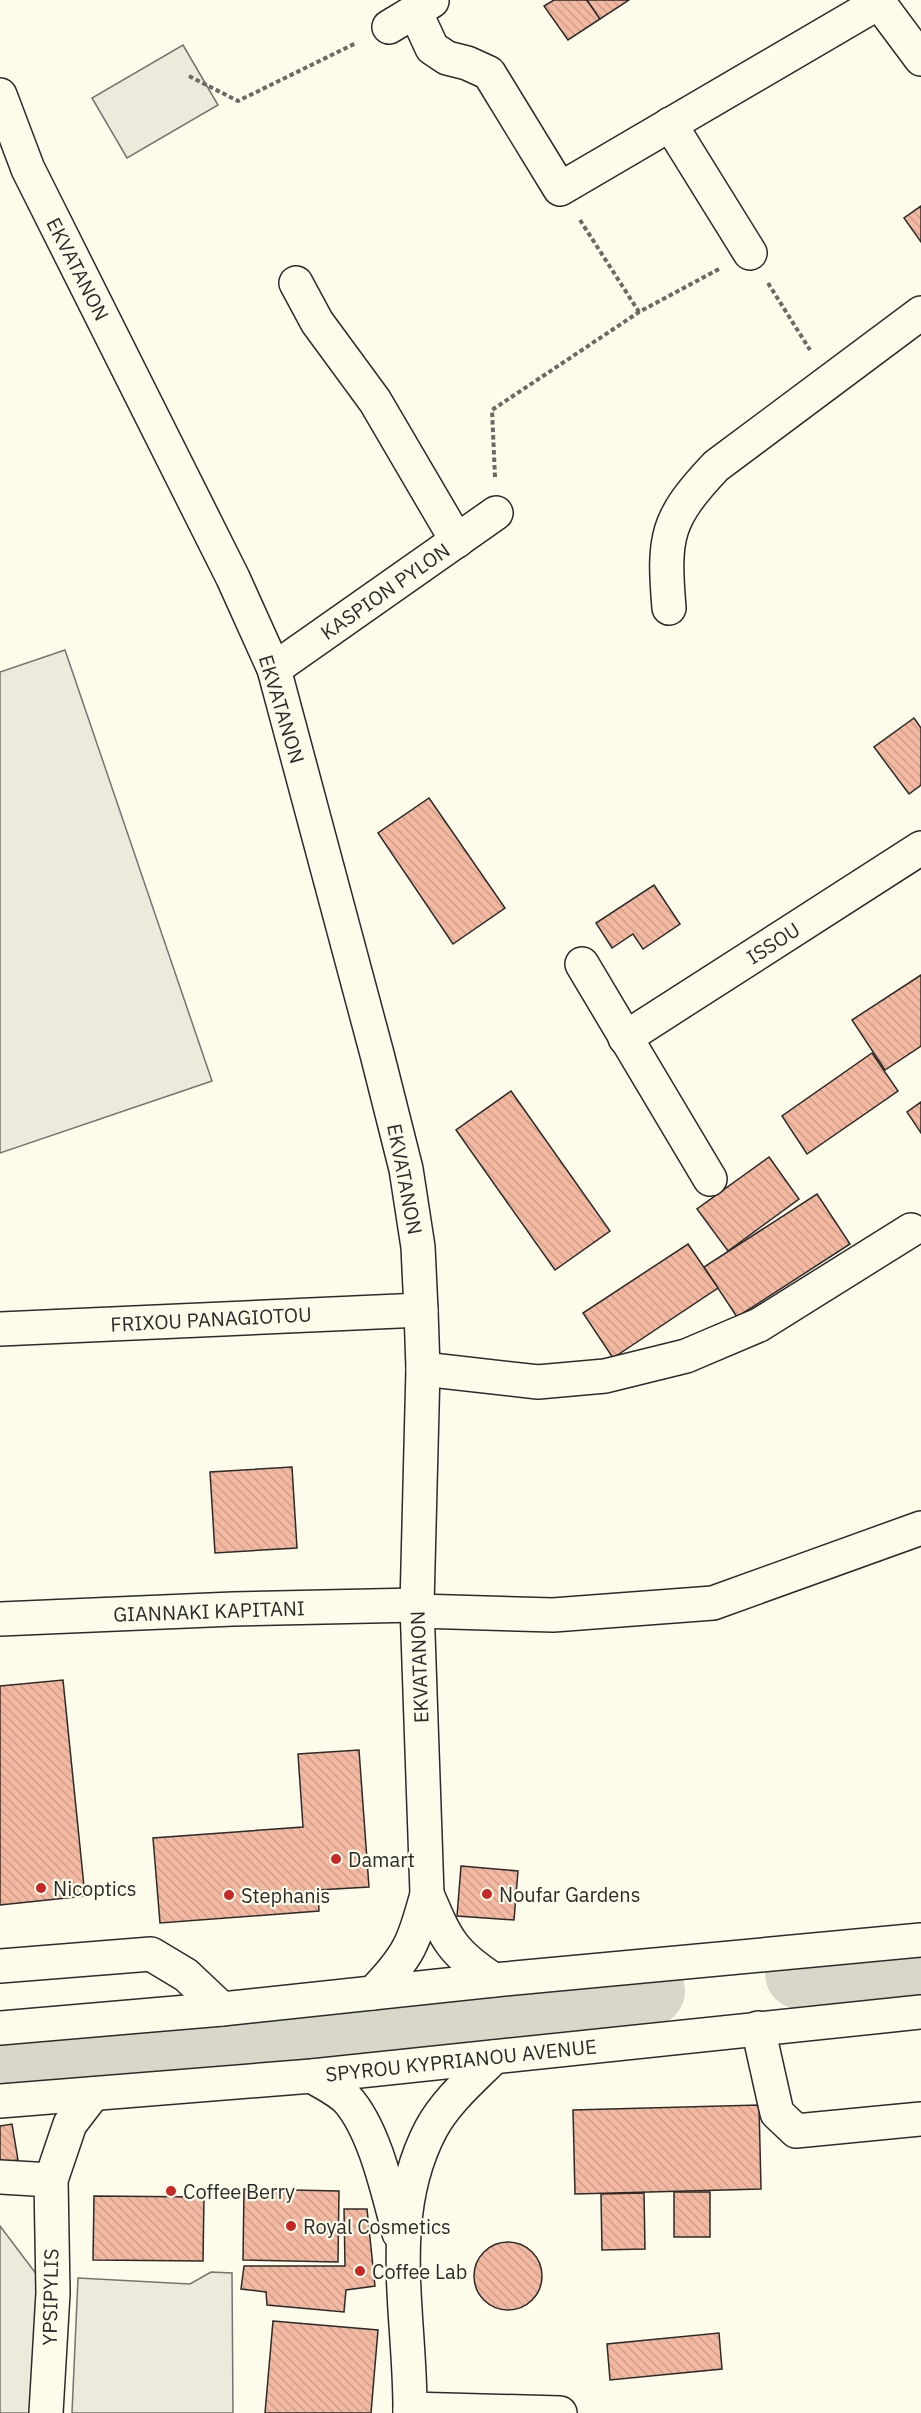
<svg xmlns="http://www.w3.org/2000/svg" width="921" height="2413" viewBox="0 0 921 2413" font-family="'IBM Plex Sans',sans-serif">
	<style>
		.garden { fill: #ecebdb; stroke: #74746e; stroke-width: 1.5 }
		.parking { fill: #eceadb; stroke: #74746e; stroke-width: 1.5 }
		.lines { fill: none; stroke-linecap: round; stroke-linejoin: round }
		.river { stroke: #d8d7c9; stroke-width: 70 }
		.building { fill: url(#building-back-hatch); stroke: #2b2b2b; stroke-width: 1.5 }
		.minor-casing { stroke: #2b2b2b; stroke-width: 36 }
		.major-casing { stroke: #2b2b2b; stroke-width: 36 }
		.path { stroke: #6a6964; stroke-width: 4; stroke-dasharray: 4.5 3; stroke-linecap: butt }
		.minor { stroke: #fdfbea; stroke-width: 33 }
		.major { stroke: #fdfbea; stroke-width: 33 }
		.poi-dot { fill: #c62828; stroke: #fdfbea; stroke-width: 2 }
		.labels { text-anchor: middle; dominant-baseline: central; stroke-width: 4.5; stroke-linejoin: round; paint-order: stroke }
		.street-label { font-size: 20px; fill: #2b2b2b; stroke: #fdfbea }
		.poi-label { font-size: 20px; fill: #2b2b2b; stroke: #fdfbea; text-anchor: start }
	</style>
	<defs>
		<pattern id="building-back-hatch" width="6" height="6" patternUnits="userSpaceOnUse" patternTransform="scale(1.5)"><rect width="6" height="6" fill="#f2b8a0"/><path d="M-1 5l2 2M0 0l6 6M5-1l2 2" fill="none" stroke="#d09e8a"/></pattern>
	</defs>
	<rect width="100%" height="100%" fill="#fdfbea"/>
	<polygon class="garden" points="65,650 212,1081 0,1153 0,672"/>
	<g class="parking">
		<polygon points="183,45 218,105 127,158 92,98"/>
		<polygon points="0,2226 37,2275 31,2413 0,2413"/>
		<polygon points="211,2272 232,2273 233,2413 72,2413 78,2278 190,2284"/>
	</g>
	<g class="lines">
		<g class="river">
			<polyline points="800,1974 921,1964"/>
			<polyline points="0,2053 650,1991"/>
		</g>
	</g>
	<g class="building">
		<polygon points="554,0 587,0 600,19 568,40 544,6"/>
		<polygon points="587,0 629,0 600,19"/>
		<polygon points="921,206 921,242 904,218"/>
		<polygon points="914,718 921,728 921,785 909,794 874,747"/>
		<polygon points="429,798 505,908 453,944 378,833"/>
		<polygon points="654,885 680,924 643,949 633,934 612,948 596,923"/>
		<polygon points="921,975 921,1046 885,1070 852,1020"/>
		<polygon points="872,1053 898,1091 807,1154 782,1116"/>
		<polygon points="511,1091 610,1231 555,1270 456,1130"/>
		<polygon points="921,1102 921,1133 907,1112"/>
		<polygon points="769,1157 799,1199 728,1251 697,1209"/>
		<polygon points="817,1194 850,1244 737,1317 704,1267"/>
		<polygon points="688,1244 718,1288 613,1358 583,1313"/>
		<polygon points="292,1467 297,1548 215,1553 210,1472"/>
		<polygon points="63,1680 85,1896 0,1905 0,1686"/>
		<polygon points="359,1750 369,1887 318,1890 319,1911 160,1923 153,1838 303,1827 298,1754"/>
		<polygon points="461,1866 518,1871 514,1920 457,1916"/>
		<polygon points="759,2105 761,2189 575,2194 573,2110"/>
		<polygon points="12,2124 18,2160 0,2163 0,2126"/>
		<polygon points="244,2189 339,2191 338,2262 243,2260"/>
		<rect x="674" y="2192" width="36" height="45"/>
		<polygon points="644,2193 645,2249 602,2250 601,2194"/>
		<polygon points="94,2196 204,2197 203,2261 93,2260"/>
		<polygon points="344,2209 367,2209 375,2286 346,2290 344,2312 267,2305 266,2292 241,2289 244,2266 345,2266"/>
		<circle cx="508" cy="2276" r="34"/>
		<polygon points="273,2321 378,2330 371,2413 265,2413"/>
		<polygon points="719,2333 722,2369 610,2380 607,2344"/>
	</g>
	<g class="lines">
		<defs>
			<g id="minor">
				<polyline points="877,0 921,59"/>
				<polyline points="415,11 432,48 447,58 467,63 489,73 560,189 878,3"/>
				<polyline points="389,27 432,1"/>
				<path d="M0 95 28 169 233 578 274 669 377 1054 406 1169 418 1247 421 1310 423 1369 417 1605 427 1894C414 1943 409 1956 373 1993"/>
				<polyline points="670,124 750,253"/>
				<polyline points="296,283 317,322 375,401 457,541"/>
				<path d="M669 608C663 536 666 519 716 466L921 313"/>
				<polyline points="274,669 496,513"/>
				<polyline points="582,964 710,1179"/>
				<polyline points="625,1038 921,848"/>
				<polyline points="0,1329 421,1310"/>
				<polyline points="423,1369 538,1382 605,1376 686,1356 759,1325 911,1230"/>
				<polyline points="418,1611 553,1615 713,1603 921,1528"/>
				<polyline points="0,1619 233,1609 417,1605"/>
				<path d="M427 1894C446 1939 452 1953 494 1980"/>
				<polyline points="0,1966 151,1954 186,1975 222,2009"/>
				<polyline points="758,2028 777,2113 796,2131 921,2119"/>
				<path d="M312 2076C323 2083 338 2090 347 2099 375 2130 388 2193 399 2233"/>
				<polyline points="0,2177 51,2180"/>
				<polyline points="410,2409 560,2413"/>
				<polyline points="46,2413 53,2293 51,2180 70,2124 93,2094"/>
				<path d="M410 2413C411 2318 384 2218 431 2129 446 2101 472 2079 494 2057"/>
			</g>
			<g id="major">
				<polyline points="0,2028 222,2009 494,1980 921,1940"/>
				<polyline points="0,2101 312,2076 921,2012"/>
			</g>
		</defs>
		<use href="#minor" class="minor-casing"/>
		<use href="#major" class="major-casing"/>
		<g class="path">
			<polyline points="189,76 238,101 356,43"/>
			<polyline points="580,220 639,312"/>
			<polyline points="768,283 810,350"/>
			<polyline points="495,477 492,410 639,312 719,269"/>
		</g>
		<use href="#minor" class="minor"/>
		<use href="#major" class="major"/>
	</g>
	<g class="poi-dot">
		<circle cx="336" cy="1859" r="6"/>
		<circle cx="41" cy="1888" r="6"/>
		<circle cx="487" cy="1894" r="6"/>
		<circle cx="229" cy="1895" r="6"/>
		<circle cx="171" cy="2191" r="6"/>
		<circle cx="291" cy="2226" r="6"/>
		<circle cx="360" cy="2271" r="6"/>
	</g>
	<g class="labels">
		<g class="street-label">
			<text transform="translate(78 269) rotate(63)">EKVATANON</text>
			<text transform="translate(385 591) rotate(-35)">KASPION PYLON</text>
			<text transform="translate(282 709) rotate(73)">EKVATANON</text>
			<text transform="translate(773 943) rotate(-33)">ISSOU</text>
			<text transform="translate(405 1179) rotate(79)">EKVATANON</text>
			<text transform="translate(211 1319) rotate(-3)">FRIXOU PANAGIOTOU</text>
			<text transform="translate(209 1611) rotate(-2)">GIANNAKI KAPITANI</text>
			<text transform="translate(419 1667) rotate(-92)">EKVATANON</text>
			<text transform="translate(461 2060) rotate(-6)">SPYROU KYPRIANOU AVENUE</text>
			<text transform="translate(50 2297) rotate(-89)">YPSIPYLIS</text>
		</g>
		<g class="poi-label">
			<text x="348" y="1859">Damart</text>
			<text x="53" y="1888">Nicoptics</text>
			<text x="499" y="1894">Noufar Gardens</text>
			<text x="241" y="1895">Stephanis</text>
			<text x="183" y="2191">Coffee Berry</text>
			<text x="303" y="2226">Royal Cosmetics</text>
			<text x="372" y="2271">Coffee Lab</text>
		</g>
	</g>
</svg>
